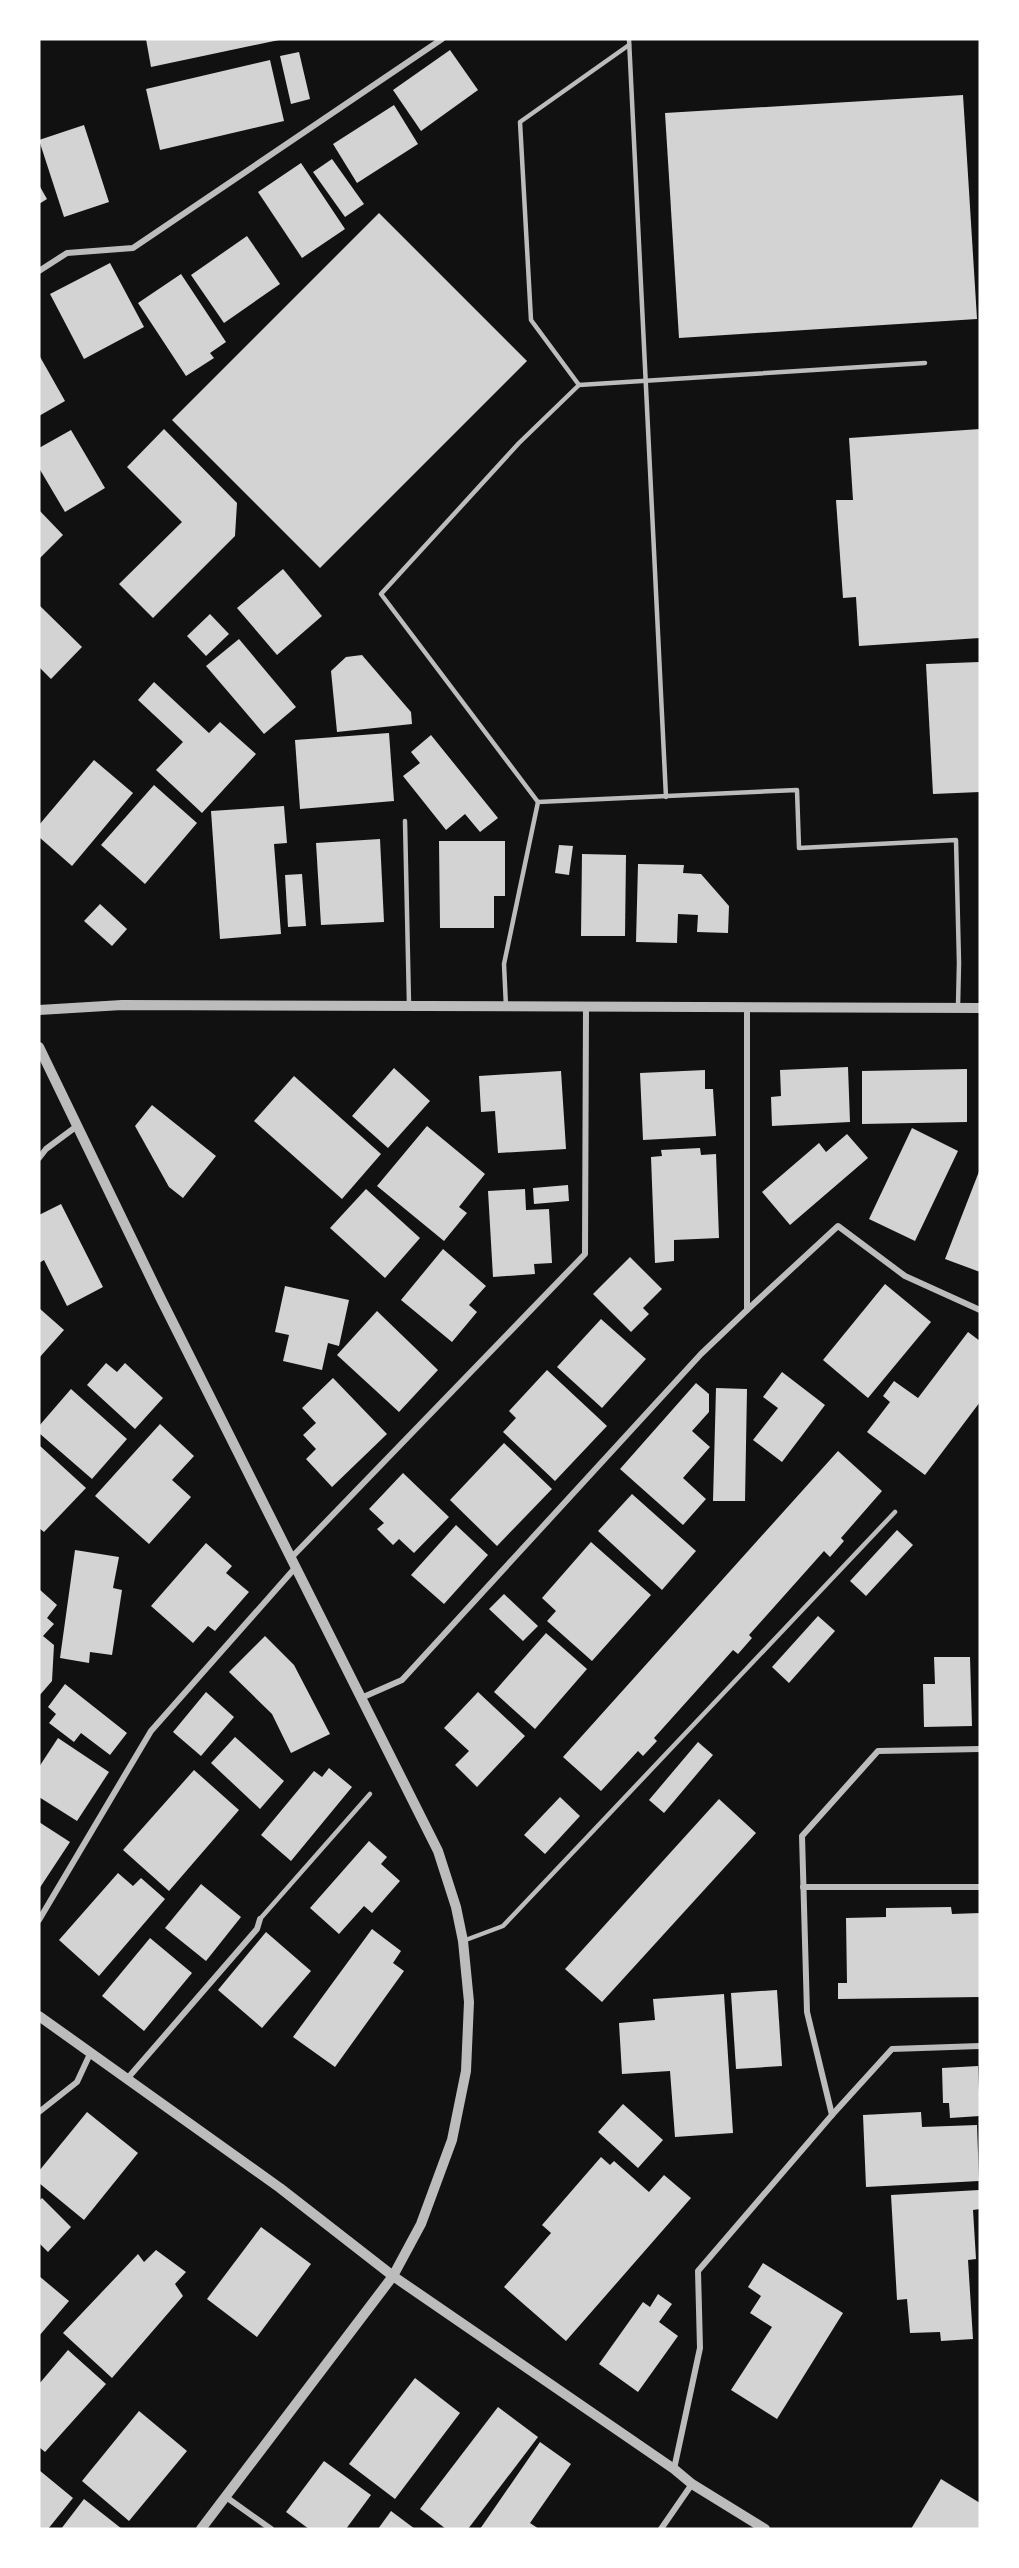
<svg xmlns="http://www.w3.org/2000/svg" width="1019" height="2568" viewBox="0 0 1019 2568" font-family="Jost,sans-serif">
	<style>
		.building { fill: #d3d3d3 }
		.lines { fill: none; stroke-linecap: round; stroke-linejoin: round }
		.service { stroke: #bcbcbc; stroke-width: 4.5 }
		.minor { stroke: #bcbcbc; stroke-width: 6 }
		.tertiary { stroke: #bcbcbc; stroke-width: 10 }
	</style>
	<rect width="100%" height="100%" fill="#111"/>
	<g class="building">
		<polygon points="146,39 279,39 279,40 151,67"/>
		<polygon points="450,50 478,90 421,131 393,90"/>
		<polygon points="299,52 310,99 291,104 280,56"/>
		<polygon points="270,60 284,121 160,150 146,89"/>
		<polygon points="963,95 977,319 679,338 665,113"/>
		<polygon points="394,105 418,144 357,183 333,144"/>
		<polygon points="84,125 109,202 64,217 39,140"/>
		<polygon points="332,159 364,204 345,217 313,172"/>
		<polygon points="301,163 345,229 302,258 258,192"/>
		<polygon points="39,185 47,199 39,204"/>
		<polygon points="379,213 527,361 320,568 172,420"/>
		<polygon points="247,236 280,284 224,323 191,275"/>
		<polygon points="110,263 144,327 84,359 50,294"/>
		<polygon points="181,274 226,342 210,353 214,358 186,376 138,303"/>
		<polygon points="39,355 65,401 39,416"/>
		<polygon points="164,429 237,503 235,536 153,618 119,584 182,522 127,467"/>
		<polygon points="980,429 980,638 859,646 856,597 843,598 836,500 853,500 849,438"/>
		<polygon points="71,430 105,488 65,512 39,468 39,448"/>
		<polygon points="39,510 63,535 39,559"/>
		<polygon points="283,569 322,616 277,655 237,608"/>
		<polygon points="39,605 82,647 51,679 39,667"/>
		<polygon points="210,614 229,634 206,656 187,636"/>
		<polygon points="239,639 296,707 264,734 206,666"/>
		<polygon points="362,655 411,712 412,724 337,732 331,671 346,657"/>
		<polygon points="980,662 980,792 933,794 926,664"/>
		<polygon points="154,682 209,733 220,722 256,754 202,813 156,770 183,742 138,700"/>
		<polygon points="389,733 394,801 300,809 295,740"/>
		<polygon points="431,735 498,818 480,832 465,814 446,830 403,776 420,763 411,752"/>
		<polygon points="94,760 133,793 72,866 39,837 39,825"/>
		<polygon points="154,785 197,823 145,884 101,845"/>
		<polygon points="284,806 287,843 274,844 281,934 220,939 211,811"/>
		<polygon points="380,839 384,922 321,925 316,843"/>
		<polygon points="439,841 505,841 505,896 494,896 494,928 440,928"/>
		<polygon points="559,845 573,846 569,875 555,873"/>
		<polygon points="582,854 626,855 625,936 581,936"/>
		<polygon points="638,864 684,865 683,873 701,874 729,906 728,933 697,932 698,915 678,914 677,943 636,942"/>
		<polygon points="302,874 306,926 288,927 285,875"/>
		<polygon points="100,904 127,929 112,946 84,921"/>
		<polygon points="848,1067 850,1122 772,1126 771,1097 781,1096 780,1070"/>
		<polygon points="394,1068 430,1101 388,1148 352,1116"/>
		<polygon points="967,1069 967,1122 862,1124 862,1071"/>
		<polygon points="705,1070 705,1089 713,1089 716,1136 643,1140 640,1073"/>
		<polygon points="561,1071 566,1149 498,1153 495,1111 481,1112 479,1076"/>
		<polygon points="294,1076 381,1154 342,1199 254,1121"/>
		<polygon points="152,1105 216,1156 183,1198 169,1187 135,1126"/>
		<polygon points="427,1126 485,1174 459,1207 467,1213 444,1241 377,1186"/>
		<polygon points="912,1128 958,1151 915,1241 869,1219"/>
		<polygon points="847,1134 868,1158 790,1225 762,1192 819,1143 826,1152"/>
		<polygon points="700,1148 701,1155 716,1154 719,1238 674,1240 674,1261 655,1263 651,1157 662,1156 661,1150"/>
		<polygon points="980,1169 980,1272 945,1259"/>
		<polygon points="568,1185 569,1201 534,1204 533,1188"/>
		<polygon points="366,1189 420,1238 385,1278 330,1228"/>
		<polygon points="525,1189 526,1210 549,1209 552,1263 534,1264 535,1274 493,1277 488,1191"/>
		<polygon points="61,1204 103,1287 67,1306 44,1260 39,1263 39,1215"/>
		<polygon points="443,1249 486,1286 469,1305 477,1312 452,1342 401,1300"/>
		<polygon points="630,1257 662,1289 643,1308 649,1314 631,1332 593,1294"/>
		<polygon points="885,1284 931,1322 868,1398 823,1360"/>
		<polygon points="285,1286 349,1300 339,1346 328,1343 322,1370 283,1361 289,1335 275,1332"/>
		<polygon points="39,1308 64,1330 39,1358"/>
		<polygon points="377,1311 438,1370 399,1412 337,1355"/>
		<polygon points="601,1319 646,1359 602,1408 557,1367"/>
		<polygon points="968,1332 980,1341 980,1402 925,1475 867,1432 890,1402 883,1396 894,1381 918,1398"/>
		<polygon points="106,1363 117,1372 125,1363 163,1398 135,1429 87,1385"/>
		<polygon points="547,1370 607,1426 555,1481 503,1432 516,1418 509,1411"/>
		<polygon points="782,1372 825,1405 782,1462 753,1440 778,1408 763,1397"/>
		<polygon points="333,1378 387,1434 332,1487 306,1459 316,1449 303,1435 316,1423 302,1408"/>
		<polygon points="696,1383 709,1394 709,1412 692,1431 710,1447 683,1478 706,1499 683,1525 620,1469"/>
		<polygon points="716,1388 747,1389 745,1501 713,1501"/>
		<polygon points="71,1389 127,1439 92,1479 39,1433 39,1426"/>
		<polygon points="160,1424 194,1456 172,1480 191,1497 149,1544 95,1496"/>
		<polygon points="504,1443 552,1489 497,1546 450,1500"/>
		<polygon points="39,1445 86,1488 44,1532 39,1528"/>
		<polygon points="838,1451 882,1491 841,1538 844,1541 830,1557 824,1551 749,1635 752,1638 738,1654 733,1650 654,1738 657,1741 643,1756 638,1751 601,1791 563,1757"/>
		<polygon points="403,1473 449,1517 414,1553 399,1539 393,1545 377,1529 384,1523 369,1509"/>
		<polygon points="632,1494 696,1551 662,1590 598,1531"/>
		<polygon points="456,1525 488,1555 444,1604 411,1575"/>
		<polygon points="897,1530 913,1545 866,1596 850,1581"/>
		<polygon points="591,1542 651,1595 592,1661 547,1621 556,1611 542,1598"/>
		<polygon points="206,1543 232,1566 226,1573 249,1592 215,1631 208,1626 193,1643 151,1606"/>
		<polygon points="75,1550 119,1557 113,1588 122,1590 112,1655 90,1652 89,1663 60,1658"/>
		<polygon points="39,1589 57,1605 47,1618 54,1624 43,1636 54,1645 52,1681 39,1696"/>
		<polygon points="504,1594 538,1626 523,1641 489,1609"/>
		<polygon points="818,1616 835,1631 789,1683 772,1667"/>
		<polygon points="546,1633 587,1669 535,1729 494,1692"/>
		<polygon points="265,1636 294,1665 330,1734 291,1753 272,1714 229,1672"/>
		<polygon points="934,1657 970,1657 972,1726 924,1727 923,1684 935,1684"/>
		<polygon points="65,1684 127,1733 110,1755 81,1733 74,1742 49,1723 56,1714 48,1707"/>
		<polygon points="206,1692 234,1717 201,1756 173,1732"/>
		<polygon points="478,1692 525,1736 477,1787 455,1765 469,1751 444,1728"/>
		<polygon points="235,1737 284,1781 260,1809 211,1763"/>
		<polygon points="58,1738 109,1772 77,1821 39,1797 39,1767"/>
		<polygon points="698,1742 713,1755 664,1813 649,1800"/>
		<polygon points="329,1768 352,1787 291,1861 261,1835 314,1771 322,1777"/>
		<polygon points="194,1770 239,1810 169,1891 123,1850"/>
		<polygon points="560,1797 580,1816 545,1854 524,1835"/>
		<polygon points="719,1799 756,1833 602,2002 565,1969"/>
		<polygon points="39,1822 70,1842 39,1889"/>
		<polygon points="369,1841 387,1857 381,1864 400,1881 372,1913 364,1906 339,1934 310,1908"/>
		<polygon points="118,1873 133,1886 141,1878 165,1899 99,1976 59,1940"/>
		<polygon points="201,1884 241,1917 206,1961 165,1928"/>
		<polygon points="951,1907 952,1914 980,1913 980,1997 838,1999 838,1983 847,1983 846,1918 886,1917 886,1908"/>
		<polygon points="372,1929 401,1951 393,1963 404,1971 335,2067 293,2037"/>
		<polygon points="266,1932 311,1971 262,2028 218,1990"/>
		<polygon points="150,1938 192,1973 144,2031 102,1996"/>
		<polygon points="777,1990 782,2066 736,2069 731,1993"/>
		<polygon points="724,1994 733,2133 675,2137 670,2071 622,2074 619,2023 655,2020 653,1999"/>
		<polygon points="978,2066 980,2116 950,2118 949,2103 943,2103 942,2068"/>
		<polygon points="623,2104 663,2140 638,2168 598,2132"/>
		<polygon points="87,2112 138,2153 84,2220 39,2183 39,2171"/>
		<polygon points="921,2112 922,2127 977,2125 979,2181 866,2187 863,2115"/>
		<polygon points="601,2157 610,2165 614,2161 649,2192 664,2175 691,2198 566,2341 504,2287 551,2233 542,2225"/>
		<polygon points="979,2190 980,2209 973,2210 976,2259 968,2260 973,2339 941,2341 940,2332 910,2333 907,2299 897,2300 891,2195"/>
		<polygon points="42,2198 71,2227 48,2252 39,2243 39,2201"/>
		<polygon points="261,2227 311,2264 257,2337 207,2299"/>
		<polygon points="156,2250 186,2272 175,2284 183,2296 112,2378 63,2333 138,2254 144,2262"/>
		<polygon points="763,2263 843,2313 777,2419 731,2390 772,2327 750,2313 761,2296 748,2287"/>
		<polygon points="39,2276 69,2301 39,2336"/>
		<polygon points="658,2294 672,2304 659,2322 678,2336 638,2392 599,2364 643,2302 650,2307"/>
		<polygon points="68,2350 106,2384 45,2452 39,2447 39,2384"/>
		<polygon points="415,2378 460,2413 395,2499 349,2464"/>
		<polygon points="498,2407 538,2437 468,2529 446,2529 420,2509"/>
		<polygon points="139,2411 187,2451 129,2521 82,2481"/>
		<polygon points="540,2442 571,2464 530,2523 539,2529 480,2529"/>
		<polygon points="324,2461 371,2495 346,2529 309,2529 286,2512"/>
		<polygon points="39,2470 73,2498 48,2529 39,2529"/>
		<polygon points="941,2479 980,2503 980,2529 911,2529"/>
		<polygon points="84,2499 122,2529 61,2529"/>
		<polygon points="391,2511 415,2529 378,2529"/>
	</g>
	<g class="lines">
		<g class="service">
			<polyline points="629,39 666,797"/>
			<polyline points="579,385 531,320 520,122 629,45"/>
			<polyline points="538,802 381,594 519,443 579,385 925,363"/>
			<polyline points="405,821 409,1004"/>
			<polyline points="506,1007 504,964 538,802 797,790 799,848 956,840 959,963 958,1006"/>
			<polyline points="260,1919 370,1794"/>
			<polyline points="463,1941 503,1926 895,1512"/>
		</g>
		<g class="minor">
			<polyline points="39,271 67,253 133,248 442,39"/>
			<polyline points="39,1158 46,1149 77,1126"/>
			<polyline points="747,1310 838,1226 905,1276 980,1310"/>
			<polyline points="290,1559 585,1254 586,1007"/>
			<polyline points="361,1698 402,1680 701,1354 747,1310 747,1007"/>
			<polyline points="803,1887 980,1887"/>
			<polyline points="39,1920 151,1731 295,1568"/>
			<polyline points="127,2079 257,1929 260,1919"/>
			<polyline points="39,2112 77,2082 90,2054"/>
			<polyline points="832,2115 892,2049 980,2046"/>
			<polyline points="674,2469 700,2348 698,2271 832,2115 807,2012 802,1836 878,1751 980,1749"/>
			<polyline points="226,2497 271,2529"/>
			<polyline points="661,2529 692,2484"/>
		</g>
		<g class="tertiary">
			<polyline points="39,1010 122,1005 980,1008"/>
			<polyline points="39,1047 160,1297 438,1851 456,1907 463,1941 469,2002 466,2071 452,2140 421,2224 393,2276 201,2529"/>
			<polyline points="39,2016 280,2188 393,2276 674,2469 692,2484 765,2529"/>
		</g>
	</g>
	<rect width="1019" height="2568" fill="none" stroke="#ffffff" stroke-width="81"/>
</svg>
